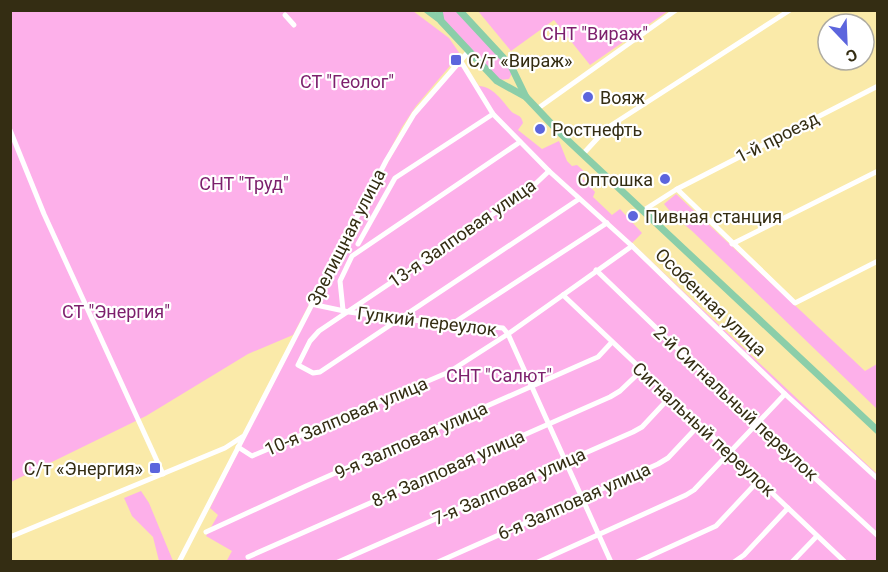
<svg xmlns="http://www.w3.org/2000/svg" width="888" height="572" viewBox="0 0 888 572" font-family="Roboto,sans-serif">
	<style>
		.green { fill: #fdb0ea }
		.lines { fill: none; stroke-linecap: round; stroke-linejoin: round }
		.minor { stroke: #fff; stroke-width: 5 }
		.major { stroke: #8bcea9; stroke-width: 7 }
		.poi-dot { fill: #5c65dd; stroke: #fff; stroke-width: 2 }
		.labels { text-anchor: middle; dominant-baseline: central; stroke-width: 4.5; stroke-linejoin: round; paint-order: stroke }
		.park-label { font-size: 18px; fill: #7d206d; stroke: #fff }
		.poi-label { font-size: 18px; fill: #342d13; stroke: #fff; text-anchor: start }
		.street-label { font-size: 18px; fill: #342d13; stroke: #fff }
	</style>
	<rect width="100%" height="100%" fill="#faeaa9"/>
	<g class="green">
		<polygon points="11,11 413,11 449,38 460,54 416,106 402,127 293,335 248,354 146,416 11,482"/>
		<polygon points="442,11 456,11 510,68 512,73 509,79 500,80 442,19"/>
		<polygon points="478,11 668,11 590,65 554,20 511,51"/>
		<path d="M462 61 479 86C492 86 503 101 510 110 516 117 521 113 523 123L518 130 542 149 559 141 567 161 572 166 577 165 586 173 582 178 595 192 593 197 612 215 620 209 642 233 632 243 877 474V561L226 562 232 551 206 536 218 515 210 508 297 335 383 171 418 110Z"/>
		<polygon points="676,194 865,371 877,364 877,409 692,231 674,216 664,204"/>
		<polygon points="141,491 149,503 173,561 159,561 153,537 132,516 125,500 124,498"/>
	</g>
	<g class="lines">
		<g class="minor">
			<polyline points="285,15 294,25"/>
			<polyline points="460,60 493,114 549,171 632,246 785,394 878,479"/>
			<polyline points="537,109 676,10"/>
			<polyline points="10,130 44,214 163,474"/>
			<polyline points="583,154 607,128 790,10"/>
			<polyline points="549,171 530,189 319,331 310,341 298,365 313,373 320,372 579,199"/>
			<polyline points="677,189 878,86"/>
			<polyline points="644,210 677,189 795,303 878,261"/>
			<polyline points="358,244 395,178 493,114"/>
			<polyline points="732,244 878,171"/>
			<polyline points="596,270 756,424 878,536"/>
			<polyline points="563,295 845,562"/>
			<polyline points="311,304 349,312 400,319 503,328 508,334 611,562"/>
			<polyline points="343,310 340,281 352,256 520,142"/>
			<polyline points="455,322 607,223"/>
			<polyline points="238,447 252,456 449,372 508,334 632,246"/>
			<polyline points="206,532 306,486 591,360 598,357 612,342"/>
			<polyline points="10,537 225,448 242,437"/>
			<polyline points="248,557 610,397 620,391 642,370"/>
			<polyline points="179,562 386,161 414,114 469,51"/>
			<polyline points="338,562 633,432 642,427 670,397"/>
			<polyline points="438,562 658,464 668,458 699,425"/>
			<polyline points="538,562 686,495 694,490 785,394"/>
			<polyline points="637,562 716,526 759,480"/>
			<polyline points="734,562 744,555 788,508"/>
			<polyline points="792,562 817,536"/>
		</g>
		<g class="major">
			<polyline points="427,10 439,19"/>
			<polyline points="439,10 441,21 497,81 526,97 560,133 878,431"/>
			<polyline points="459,10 511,66 526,97"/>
		</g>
	</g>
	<g class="poi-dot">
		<rect x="450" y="54" width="12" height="12" rx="3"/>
		<circle cx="588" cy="97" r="6"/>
		<circle cx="540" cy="129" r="6"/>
		<circle cx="665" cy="179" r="6"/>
		<circle cx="633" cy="216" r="6"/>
		<rect x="149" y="462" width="12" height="12" rx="3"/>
	</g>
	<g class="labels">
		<g class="park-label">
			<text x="595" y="33">СНТ "Вираж"</text>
			<text x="347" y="81">СТ "Геолог"</text>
			<text x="244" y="183">СНТ "Труд"</text>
			<text x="116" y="311">СТ "Энергия"</text>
			<text x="499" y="375">СНТ "Салют"</text>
		</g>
		<g class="poi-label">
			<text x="468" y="60">С/т «Вираж»</text>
			<text x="600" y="97">Вояж</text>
			<text x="552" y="129">Ростнефть</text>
			<text x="653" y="179" text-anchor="end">Оптошка</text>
			<text x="645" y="216">Пивная станция</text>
			<text x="143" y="468" text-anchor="end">С/т «Энергия»</text>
		</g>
		<g class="street-label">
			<text transform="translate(777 137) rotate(-27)">1-й проезд</text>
			<text transform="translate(462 233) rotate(-35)">13-я Залповая улица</text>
			<text transform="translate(346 237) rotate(-63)">Зрелищная улица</text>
			<text transform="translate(711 302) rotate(44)">Особенная улица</text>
			<text transform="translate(427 321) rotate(7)">Гулкий переулок</text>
			<text transform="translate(736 403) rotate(43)">2-й Сигнальный переулок</text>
			<text transform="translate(346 416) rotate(-23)">10-я Залповая улица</text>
			<text transform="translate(704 429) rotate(43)">Сигнальный переулок</text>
			<text transform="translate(411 440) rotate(-24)">9-я Залповая улица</text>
			<text transform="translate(448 468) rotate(-24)">8-я Залповая улица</text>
			<text transform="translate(509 486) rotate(-24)">7-я Залповая улица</text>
			<text transform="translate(574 501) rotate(-24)">6-я Залповая улица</text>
		</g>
	</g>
	<rect width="888" height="572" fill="none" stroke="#342d13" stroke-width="24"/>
	<g transform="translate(846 42) rotate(157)"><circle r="28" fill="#ffffff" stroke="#aeaba1" stroke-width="1.5"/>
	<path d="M0-4.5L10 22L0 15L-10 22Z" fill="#5c65dd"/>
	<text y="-9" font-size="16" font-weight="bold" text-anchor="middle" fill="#342d13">С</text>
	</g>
</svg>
